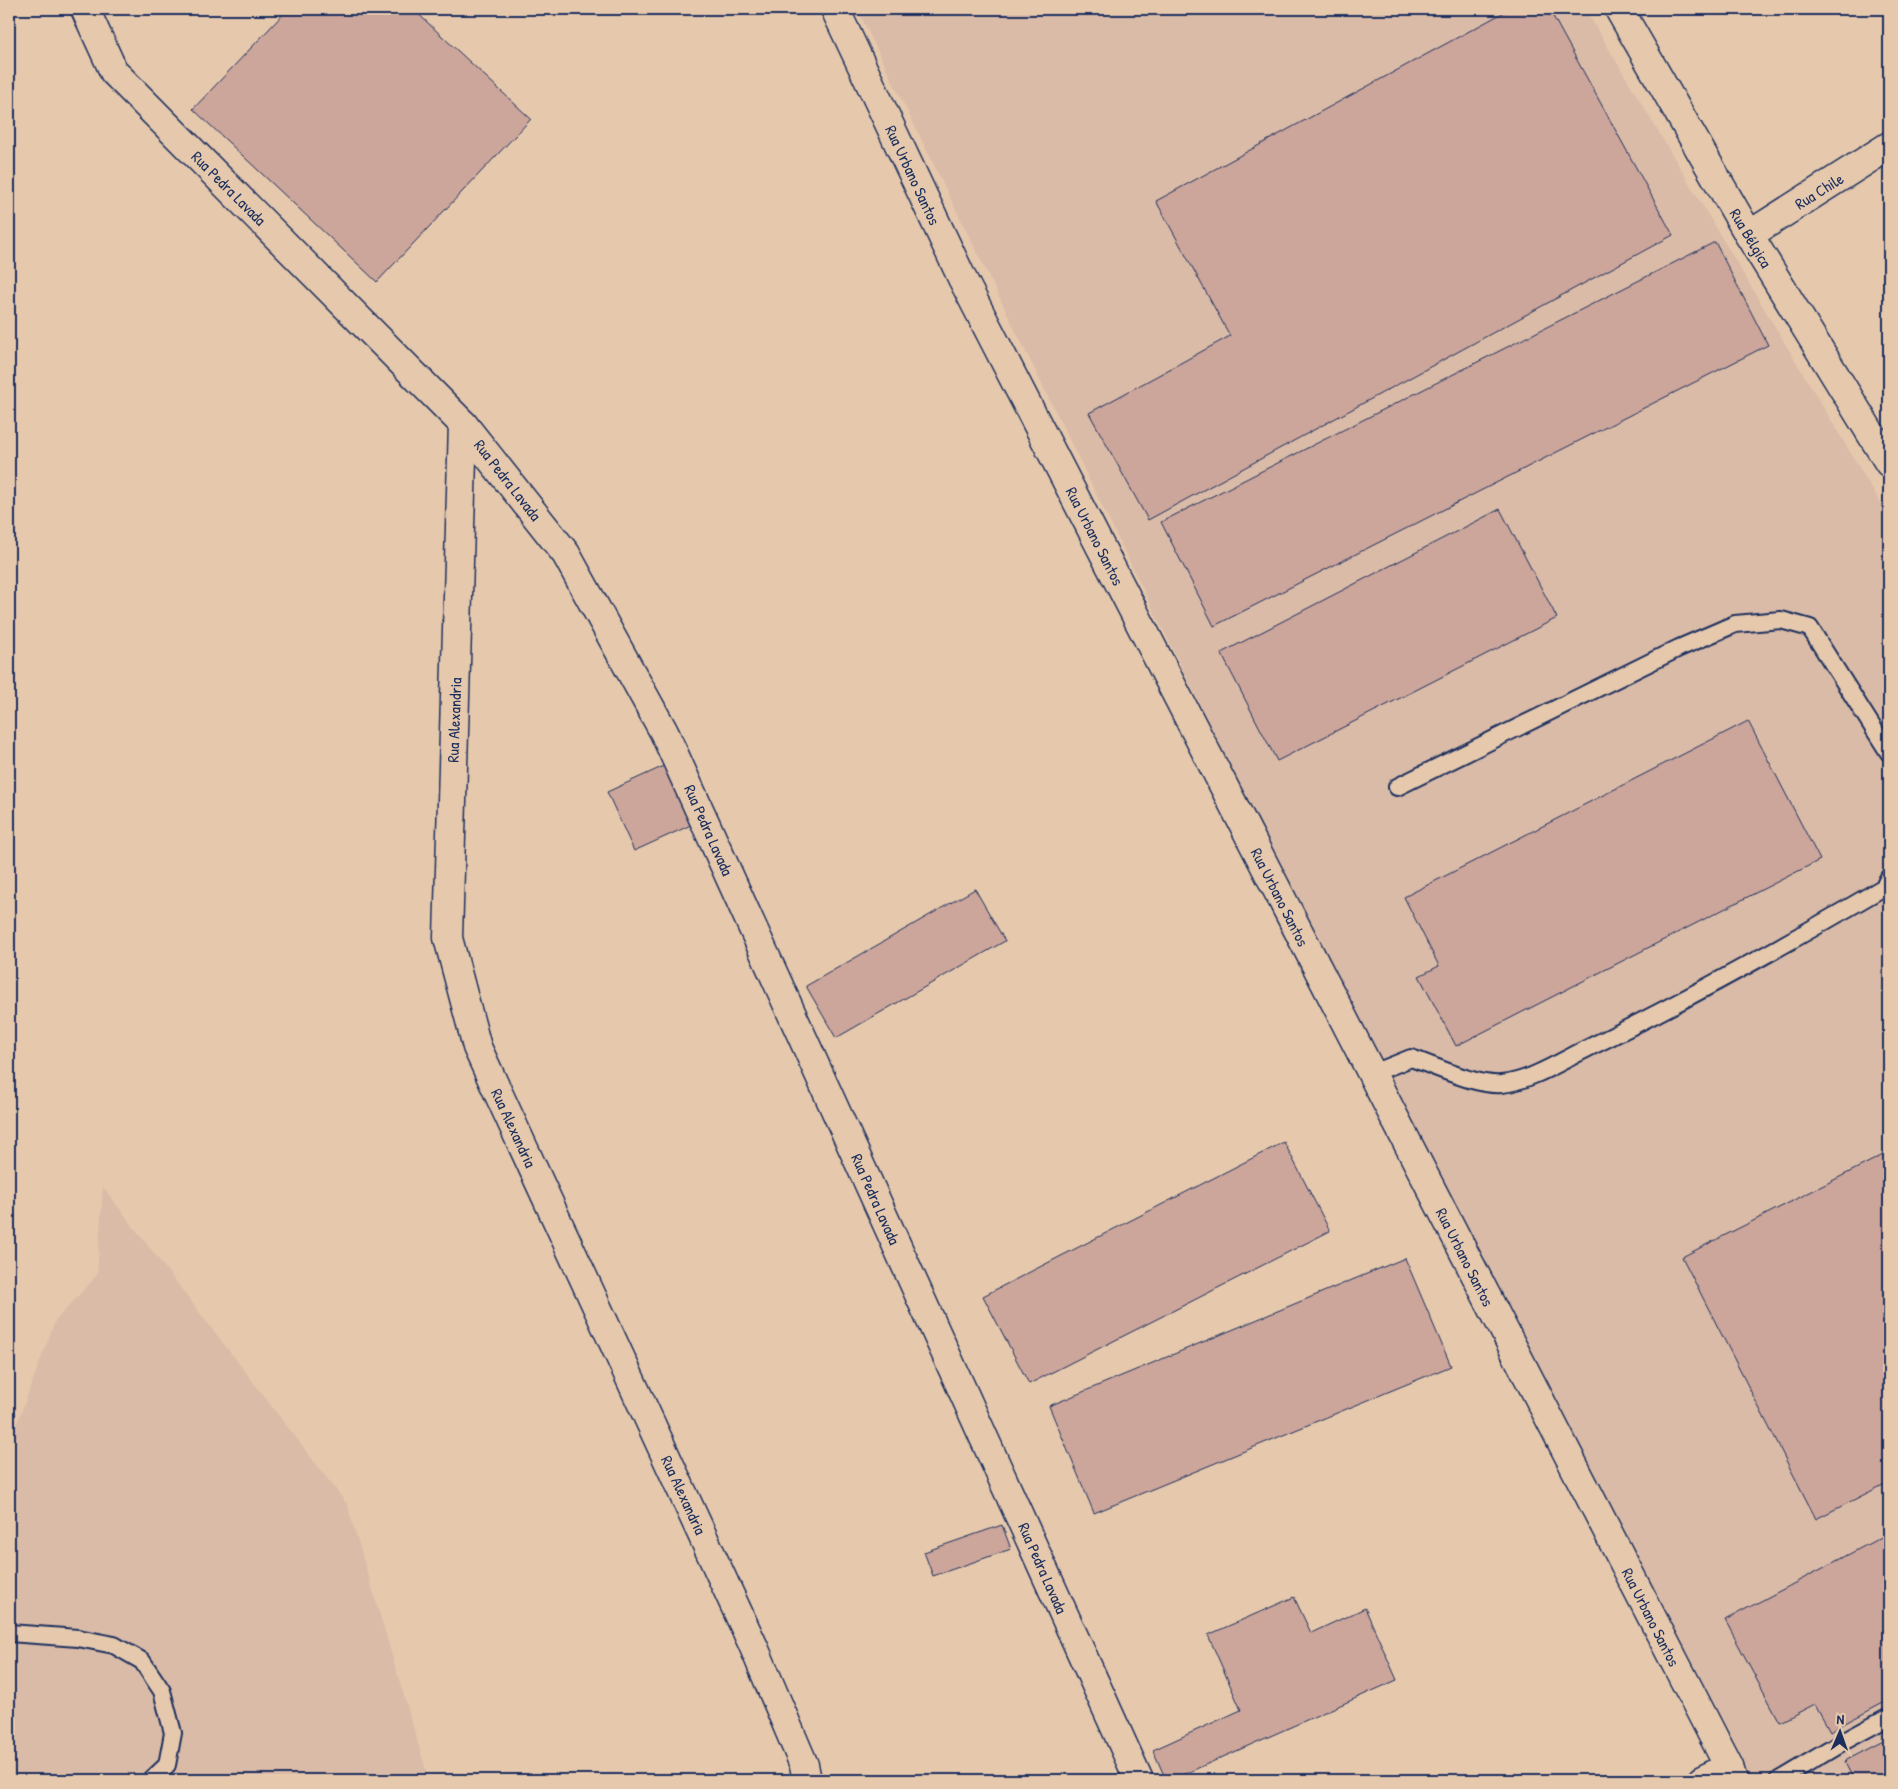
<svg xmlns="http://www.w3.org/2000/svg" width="1898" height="1789" viewBox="0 0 1898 1789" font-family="'Patrick Hand',sans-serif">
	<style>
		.built { fill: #dabba7 }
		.building { fill: #cca59b; stroke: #1b2f5e }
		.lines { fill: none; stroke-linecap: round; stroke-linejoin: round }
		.lane-casing { stroke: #1b2f5e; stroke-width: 20 }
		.street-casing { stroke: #1b2f5e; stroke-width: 31 }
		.lane { stroke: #e6c9ad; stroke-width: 16 }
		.street { stroke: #e6c9ad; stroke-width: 28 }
		.labels { text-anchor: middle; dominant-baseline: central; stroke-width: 4.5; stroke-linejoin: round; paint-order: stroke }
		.street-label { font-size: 16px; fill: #1b2f5e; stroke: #e6c9ad }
	</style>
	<rect width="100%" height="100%" fill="#e6c9ad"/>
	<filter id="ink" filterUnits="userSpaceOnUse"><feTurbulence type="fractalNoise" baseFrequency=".02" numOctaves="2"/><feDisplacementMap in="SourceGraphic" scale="10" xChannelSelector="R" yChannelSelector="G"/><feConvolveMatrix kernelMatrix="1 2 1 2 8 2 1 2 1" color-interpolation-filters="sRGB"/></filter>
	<g filter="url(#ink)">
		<g class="built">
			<polygon points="857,9 1585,9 1889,517 1889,1780 1730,1780"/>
			<polygon points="103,1187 347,1504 429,1780 9,1780 9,1445 55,1321 97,1275"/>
		</g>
		<g class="building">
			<polygon points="288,9 413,9 531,119 377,282 193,109"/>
			<polygon points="1510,9 1549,9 1673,235 1148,520 1089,413 1230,336 1156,201"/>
			<polygon points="1715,242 1768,345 1214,626 1161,522"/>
			<polygon points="1500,509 1557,618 1277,761 1221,653"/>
			<polygon points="1748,721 1820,860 1456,1046 1419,976 1439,966 1404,897"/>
			<polygon points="664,766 691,825 634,851 607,792"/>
			<polygon points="975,889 1005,941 836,1038 806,986"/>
			<polygon points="1284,1142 1330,1231 1029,1384 983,1296"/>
			<polygon points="1889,1152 1889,1482 1816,1519 1682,1257"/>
			<polygon points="1405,1258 1451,1366 1094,1513 1049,1406"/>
			<polygon points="1002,1525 1011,1549 933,1576 924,1552"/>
			<polygon points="1889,1533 1889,1700 1830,1731 1815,1704 1780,1722 1725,1620"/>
			<polygon points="1294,1597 1311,1633 1365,1608 1397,1680 1171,1780 1166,1780 1153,1750 1241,1710 1208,1635"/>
			<polygon points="1889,1738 1889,1780 1855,1780 1845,1761"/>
		</g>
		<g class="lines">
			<defs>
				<g id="lane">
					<polyline points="1397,787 1679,648 1735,624 1781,620 1810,628 1889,753"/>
					<path d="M1371 1074 1411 1058C1435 1066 1476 1086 1501 1084 1529 1082 1563 1060 1588 1048 1689 999 1787 944 1884 887L1889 877"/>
					<polyline points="9,1633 78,1638 114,1645 142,1661 162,1691 173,1733 167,1765 151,1780"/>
					<polyline points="1779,1780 1841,1743 1889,1717"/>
				</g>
				<g id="street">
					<polyline points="85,9 114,72 463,424 566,554 664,732 1139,1780"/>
					<polyline points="835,9 962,278 1729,1767 1733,1780"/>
					<polyline points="1619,9 1749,235 1889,463"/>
					<polyline points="1749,235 1889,146"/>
					<polyline points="463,424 448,938 477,1047 753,1645 804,1765 807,1780"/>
					<polyline points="1702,1780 1729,1767"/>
				</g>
			</defs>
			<use href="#lane" class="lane-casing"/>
			<use href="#street" class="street-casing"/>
			<use href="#lane" class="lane"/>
			<use href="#street" class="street"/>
		</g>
	</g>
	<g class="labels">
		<g class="street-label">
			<text transform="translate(913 175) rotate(65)">Rua Urbano Santos</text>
			<text transform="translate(229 188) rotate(45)">Rua Pedra Lavada</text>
			<text transform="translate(1819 191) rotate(-32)">Rua Chile</text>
			<text transform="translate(1751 238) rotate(59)">Rua Bélgica</text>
			<text transform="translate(508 480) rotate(52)">Rua Pedra Lavada</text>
			<text transform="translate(1095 536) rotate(63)">Rua Urbano Santos</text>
			<text transform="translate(454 720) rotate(-88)">Rua Alexandria</text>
			<text transform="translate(709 830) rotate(66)">Rua Pedra Lavada</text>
			<text transform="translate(1280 897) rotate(63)">Rua Urbano Santos</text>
			<text transform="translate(514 1128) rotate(65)">Rua Alexandria</text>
			<text transform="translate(876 1199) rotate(66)">Rua Pedra Lavada</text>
			<text transform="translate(1465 1257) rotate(63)">Rua Urbano Santos</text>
			<text transform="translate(684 1495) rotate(65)">Rua Alexandria</text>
			<text transform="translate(1043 1568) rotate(66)">Rua Pedra Lavada</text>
			<text transform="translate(1651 1617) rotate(63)">Rua Urbano Santos</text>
		</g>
	</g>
	<rect width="1898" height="1789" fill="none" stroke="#e6c9ad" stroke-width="30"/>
	<rect x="15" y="15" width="1868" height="1759" fill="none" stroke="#1b2f5e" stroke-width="2" filter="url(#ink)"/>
	<g transform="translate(1840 1732) rotate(2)" stroke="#e6c9ad" stroke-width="4" paint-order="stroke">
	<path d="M0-4L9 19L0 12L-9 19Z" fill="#1b2f5e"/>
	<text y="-8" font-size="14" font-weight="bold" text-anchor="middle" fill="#1b2f5e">N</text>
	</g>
</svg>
